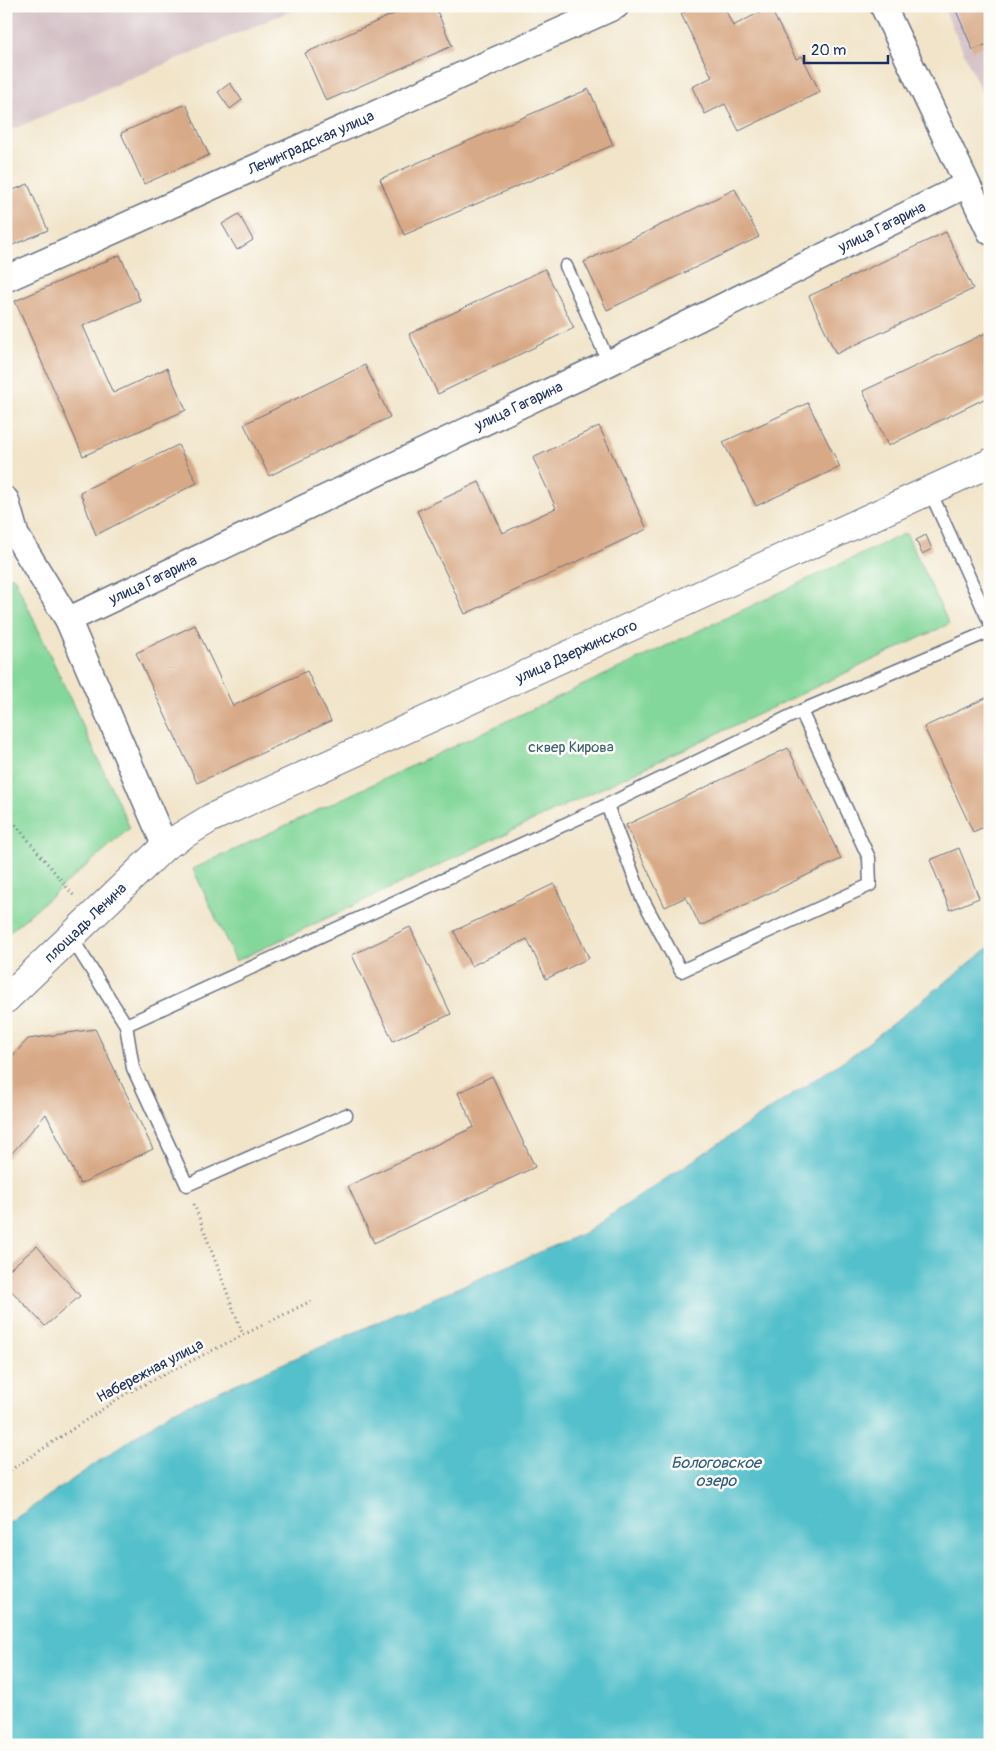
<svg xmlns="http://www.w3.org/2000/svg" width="996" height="1751" viewBox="0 0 996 1751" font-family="Pangolin,sans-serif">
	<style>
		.industrial { fill: #d2bec4 }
		.green { fill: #83d79a; stroke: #4f837c }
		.water { fill: #53c0cb; stroke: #377894 }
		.building { fill: #d8a986 }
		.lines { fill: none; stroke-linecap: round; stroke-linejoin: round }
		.service-casing { stroke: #666e83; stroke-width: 15 }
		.minor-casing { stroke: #666e83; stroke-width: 28 }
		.secondary-casing { stroke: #666e83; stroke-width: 30 }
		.path { stroke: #666e83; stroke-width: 3; stroke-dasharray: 1 4; stroke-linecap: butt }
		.service { stroke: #fff; stroke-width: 12 }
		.minor { stroke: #fff; stroke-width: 25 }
		.secondary { stroke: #fff; stroke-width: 28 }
		.labels { text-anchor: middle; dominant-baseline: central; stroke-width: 5; stroke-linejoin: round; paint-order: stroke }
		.street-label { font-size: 15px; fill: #1b2f5e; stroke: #fdfcf7 }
		.park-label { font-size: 15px; fill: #3a6170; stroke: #fdfcf7 }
		.water-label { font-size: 16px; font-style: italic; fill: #2c5a7f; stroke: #fdfcf7 }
	</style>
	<rect width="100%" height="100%" fill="#fdfcf7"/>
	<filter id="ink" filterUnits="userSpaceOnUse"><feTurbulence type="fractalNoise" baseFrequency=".02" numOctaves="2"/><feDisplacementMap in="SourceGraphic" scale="10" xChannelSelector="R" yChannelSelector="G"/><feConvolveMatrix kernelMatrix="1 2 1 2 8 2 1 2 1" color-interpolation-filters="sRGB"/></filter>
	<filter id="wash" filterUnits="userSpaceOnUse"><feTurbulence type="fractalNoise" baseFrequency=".0096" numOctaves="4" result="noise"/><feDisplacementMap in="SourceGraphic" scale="20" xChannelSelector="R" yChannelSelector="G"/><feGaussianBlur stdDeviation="1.12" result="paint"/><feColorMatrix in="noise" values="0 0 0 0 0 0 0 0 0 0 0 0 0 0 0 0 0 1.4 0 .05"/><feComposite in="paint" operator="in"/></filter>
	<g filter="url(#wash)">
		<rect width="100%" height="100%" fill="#f1e4c9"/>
		<g class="industrial">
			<polygon points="6,6 302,6 6,132"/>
			<polygon points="943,6 990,6 990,111"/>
		</g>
		<g class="green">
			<polygon points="906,533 949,624 236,961 193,869"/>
			<polygon points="6,577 14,577 130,828 6,935"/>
		</g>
		<polygon class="water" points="990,947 990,1745 6,1745 6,1525 171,1412 584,1233 855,1053"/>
		<g id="blocks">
			<g class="building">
				<polygon points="412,6 435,6 452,46 326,101 305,53"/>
				<polygon points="697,6 724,6 733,26 770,7 796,59 802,56 820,92 739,131 725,104 705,114 692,87 712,77 681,14"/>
				<polygon points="954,6 990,6 990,43 973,50"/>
				<polygon points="230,83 242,100 230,109 218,92"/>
				<polygon points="589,89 613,145 404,235 380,179"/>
				<polygon points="186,104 209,155 144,184 121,133"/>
				<polygon points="28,184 48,230 6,248 6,193"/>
				<polygon points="735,189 759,237 607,310 584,262"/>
				<polygon points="239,214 253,240 237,250 222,224"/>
				<polygon points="946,232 973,289 836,354 809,296"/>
				<polygon points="120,255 140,300 83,326 113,393 167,368 186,410 83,456 15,301"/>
				<polygon points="545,269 574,328 438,394 409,334"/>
				<polygon points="988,332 990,396 888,446 863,391"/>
				<polygon points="365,365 390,417 269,476 244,424"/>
				<polygon points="808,403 840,467 756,506 723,442"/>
				<polygon points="599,426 647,529 465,614 417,511 479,482 503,533 556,508 533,458"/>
				<polygon points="178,445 197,483 96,535 80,492"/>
				<polygon points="926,535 932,549 922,554 916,540"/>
				<polygon points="195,625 233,706 307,671 331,721 197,783 136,653"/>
				<polygon points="990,696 990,824 973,832 924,727"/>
				<polygon points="788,748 841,859 700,926 686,897 665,907 626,825"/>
				<polygon points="959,848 979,898 950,910 930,860"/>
				<polygon points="554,884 589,958 546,979 527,939 471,966 454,931"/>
				<polygon points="410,927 451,1014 393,1041 352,955"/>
				<polygon points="95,1029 153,1149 80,1184 46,1114 6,1160 6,1063 28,1039"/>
				<polygon points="492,1076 535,1167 374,1243 348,1186 474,1127 458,1093"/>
				<polygon points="37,1246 80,1296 45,1326 6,1285 6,1272"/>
			</g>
		</g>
	</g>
	<g filter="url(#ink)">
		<use href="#blocks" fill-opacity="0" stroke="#666e83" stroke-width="1"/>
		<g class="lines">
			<defs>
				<g id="service">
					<polyline points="566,266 609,363"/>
					<polyline points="929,489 990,623"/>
					<polyline points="607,805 642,898 681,971 870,885 869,858 801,711"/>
					<polyline points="71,937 126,1025 607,805 801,711 990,631"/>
					<polyline points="126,1025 133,1068 187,1185 346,1115"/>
				</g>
				<g id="minor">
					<polyline points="883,6 990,232"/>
					<path id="s1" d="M6 279 616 6"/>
					<polyline points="6,500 16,535 68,620 165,846"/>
					<path id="s2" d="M68 620 609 363 966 185"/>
				</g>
				<g id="secondary">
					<path id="s3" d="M6 999 165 846 211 818 990 463"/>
				</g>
			</defs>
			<use href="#service" class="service-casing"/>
			<use href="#minor" class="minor-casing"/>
			<use href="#secondary" class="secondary-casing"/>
			<g class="path">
				<polyline points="6,813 74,896"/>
				<polyline points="194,1204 243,1335"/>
				<polyline points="6,1473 127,1393 311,1301"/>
			</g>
			<use href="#service" class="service"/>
			<use href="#minor" class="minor"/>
			<use href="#secondary" class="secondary"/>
		</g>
	</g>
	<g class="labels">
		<g class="street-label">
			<text stroke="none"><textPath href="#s1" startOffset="334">Ленинградская улица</textPath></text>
			<text stroke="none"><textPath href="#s2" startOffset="904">улица Гагарина</textPath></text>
			<text stroke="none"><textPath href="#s2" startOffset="499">улица Гагарина</textPath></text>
			<text stroke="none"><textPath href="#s2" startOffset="94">улица Гагарина</textPath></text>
			<text stroke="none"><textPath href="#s3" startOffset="676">улица Дзержинского</textPath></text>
			<text stroke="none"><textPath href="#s3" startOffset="110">площадь Ленина</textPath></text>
			<text transform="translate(150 1371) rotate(-28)">Набережная улица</text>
		</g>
		<g class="park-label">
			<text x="571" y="747">сквер Кирова</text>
		</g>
		<g class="water-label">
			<text x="716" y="1463">Бологовское<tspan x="716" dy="18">озеро</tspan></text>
		</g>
	</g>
	<rect width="996" height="1751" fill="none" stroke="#fdfcf7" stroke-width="25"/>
	<path d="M804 55v8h84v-8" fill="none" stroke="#1b2f5e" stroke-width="2.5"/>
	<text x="811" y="55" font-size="15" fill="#1b2f5e" stroke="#fdfcf7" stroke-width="4" paint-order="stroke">20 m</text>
</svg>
